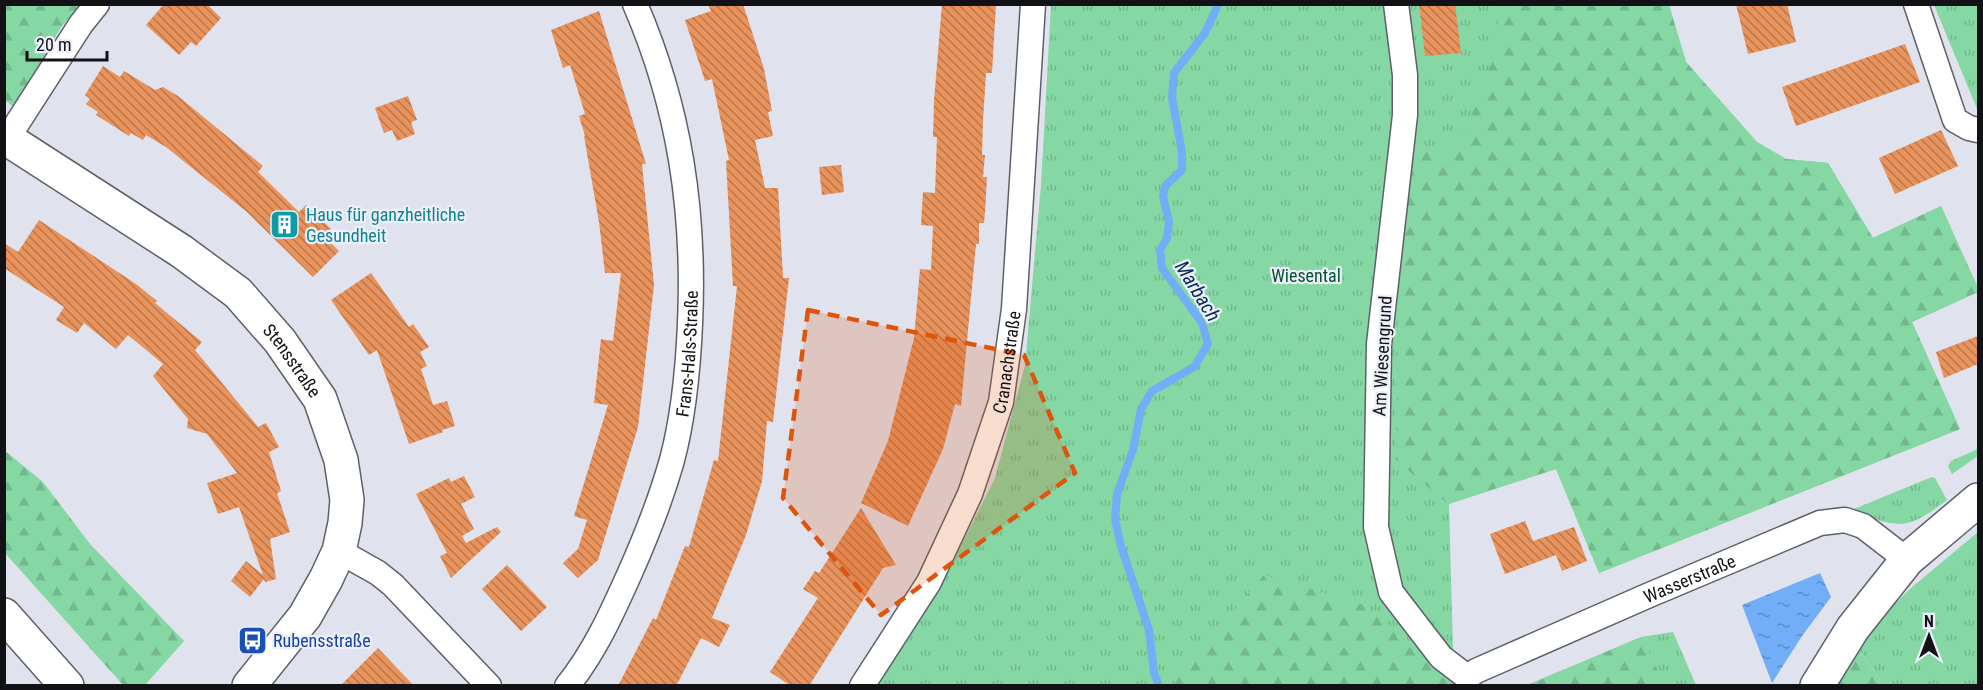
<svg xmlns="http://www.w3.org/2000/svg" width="1983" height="690" viewBox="0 0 1983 690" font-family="'Roboto Condensed',sans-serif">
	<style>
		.grass { fill: url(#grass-tufts) }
		.forest { fill: url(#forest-firs) }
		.water { fill: url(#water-ripples) }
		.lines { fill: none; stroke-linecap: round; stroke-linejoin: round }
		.stream { stroke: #72adf7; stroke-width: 8 }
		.building { fill: url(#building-back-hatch) }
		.street-casing { stroke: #5e6069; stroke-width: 27 }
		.secondary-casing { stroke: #5e6069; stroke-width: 36 }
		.highway-casing { stroke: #5e6069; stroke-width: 36 }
		.street { stroke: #fff; stroke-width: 24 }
		.secondary { stroke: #fff; stroke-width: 33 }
		.highway { stroke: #fff; stroke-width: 33 }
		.marked { fill: #dd550c; fill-opacity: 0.2; stroke: #dd550c; stroke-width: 4.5; stroke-dasharray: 12 8; stroke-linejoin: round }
		.labels { text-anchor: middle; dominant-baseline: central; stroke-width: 4.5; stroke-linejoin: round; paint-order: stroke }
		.culture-label { font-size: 18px; fill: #0d838f; stroke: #edeffa; text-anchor: start }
		.park-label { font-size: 18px; fill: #02522d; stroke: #edeffa }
		.street-label { font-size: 18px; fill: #121216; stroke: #edeffa }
		.transit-label { font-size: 18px; fill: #164399; stroke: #edeffa; text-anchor: start }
		.water-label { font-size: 20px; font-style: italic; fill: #032c59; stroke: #edeffa }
	</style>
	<defs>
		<pattern id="grass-tufts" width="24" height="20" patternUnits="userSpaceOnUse" patternTransform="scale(1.5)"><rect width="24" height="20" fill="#85d7a4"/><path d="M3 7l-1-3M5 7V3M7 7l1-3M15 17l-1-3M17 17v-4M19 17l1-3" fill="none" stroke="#72b88c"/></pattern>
		<pattern id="forest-firs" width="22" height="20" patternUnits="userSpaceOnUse" patternTransform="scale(1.5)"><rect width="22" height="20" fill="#85d7a4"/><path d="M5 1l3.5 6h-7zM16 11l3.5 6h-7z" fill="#72b88c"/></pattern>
		<pattern id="water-ripples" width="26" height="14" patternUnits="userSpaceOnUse" patternTransform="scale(1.5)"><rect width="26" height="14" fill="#72adf7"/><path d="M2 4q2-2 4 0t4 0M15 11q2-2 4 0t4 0" fill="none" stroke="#5c8bc7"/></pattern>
		<pattern id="building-back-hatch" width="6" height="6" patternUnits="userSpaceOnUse" patternTransform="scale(1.5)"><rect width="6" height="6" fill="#e8925c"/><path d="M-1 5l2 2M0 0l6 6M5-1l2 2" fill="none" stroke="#bb764b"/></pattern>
	</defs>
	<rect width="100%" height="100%" fill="#e0e2ed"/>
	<g class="grass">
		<polygon points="1051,5 1669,5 1686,62 1757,142 1786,159 1828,163 1873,238 1941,206 1978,288 1978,292 1912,322 1960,429 1599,573 1556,469 1449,504 1454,685 873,686 943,581 995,478 1025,365 1041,185"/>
		<polygon points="1934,5 1978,5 1978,111"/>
		<polygon points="1978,449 1978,456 1952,474 1948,466 1951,461"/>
		<path d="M1932 477 1935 478 1947 500C1903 534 1899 526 1849 511Z"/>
		<polygon points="1978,532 1978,685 1883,685 1859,649 1882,616 1911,588"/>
		<polygon points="1673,632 1696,685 1527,686 1641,637"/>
	</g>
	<g class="forest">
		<polygon points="4,5 81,5 61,27 15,108 5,100"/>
		<polygon points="1498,5 1669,5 1686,62 1757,142 1786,159 1828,163 1873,238 1941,206 1978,288 1978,292 1912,322 1960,429 1599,573 1556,469 1448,504 1396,460 1399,276 1406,151 1455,150 1498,47"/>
		<polygon points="4,450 43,482 90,544 184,641 145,685 123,685 5,553"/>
		<polygon points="1264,575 1364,605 1451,685 1174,685 1195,656"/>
		<polygon points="1641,637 1665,685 1527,685"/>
		<polygon points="1859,649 1883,685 1838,686"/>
	</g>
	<polygon class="water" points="1820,573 1831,597 1802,636 1772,683 1742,605"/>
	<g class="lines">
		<polyline class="stream" points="1159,686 1154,673 1149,630 1121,546 1115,519 1117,494 1133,450 1141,409 1152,391 1194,367 1208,344 1202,323 1162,268 1160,250 1167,238 1169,222 1163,197 1165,186 1182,170 1182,152 1172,98 1174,73 1205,33 1217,7 1216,4"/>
	</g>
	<g class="building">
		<polygon points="164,4 207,4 221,18 196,46 191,42 179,55 146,25"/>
		<polygon points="708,4 743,4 764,69 772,111 768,112 773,136 755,140 765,188 778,188 783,278 789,278 773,422 767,421 762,481 746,535 712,618 730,625 719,647 701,638 676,686 618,686 653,618 656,620 685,546 689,547 714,460 718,461 737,286 733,286 726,161 729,160 712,79 705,81 685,20 711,11"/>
		<polygon points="942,4 996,4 992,73 986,73 983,120 982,155 985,155 983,177 987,177 985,212 984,223 979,223 979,244 976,244 961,406 955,404 943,449 908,526 861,503 888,441 914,338 920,269 931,270 933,226 921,225 923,192 935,193 937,137 933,137 934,101"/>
		<polygon points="1419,4 1455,4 1461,53 1425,56"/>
		<polygon points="1736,4 1787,4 1796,42 1748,54"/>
		<polygon points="599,11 646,164 642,164 654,285 638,427 598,560 578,578 563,563 578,549 587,520 574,516 608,405 594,403 601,339 613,341 621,273 605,273 599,222 584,136 585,136 579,116 585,114 570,65 563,68 551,30"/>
		<polygon points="1905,44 1920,82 1796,126 1782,87"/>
		<polygon points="103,66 120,77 124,71 155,90 163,87 178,96 263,166 258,172 299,212 306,205 331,229 324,236 339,251 313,277 247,212 166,147 146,135 143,140 131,133 129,136 96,115 98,112 86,104 90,99 85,95"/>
		<polygon points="408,96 417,120 411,122 415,134 397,141 392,130 384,133 375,108"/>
		<polygon points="1941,130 1958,166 1895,194 1879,158"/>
		<polygon points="841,165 844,192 822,195 819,167"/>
		<polygon points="39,220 136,284 157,301 155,303 202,342 195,350 258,427 266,423 279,447 269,452 281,491 277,493 290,532 270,539 276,579 265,582 264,579 250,597 231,581 246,561 263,575 239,507 218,514 207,483 237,473 207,434 187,428 188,419 153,376 163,364 128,335 116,349 84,323 77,333 56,320 64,307 4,268 4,243 18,252"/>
		<polygon points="371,273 409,327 413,324 429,347 420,352 427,366 421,369 433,405 447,401 455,426 442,430 443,432 409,444 377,350 369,355 331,300"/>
		<polygon points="1978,336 1978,364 1944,378 1936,352"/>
		<polygon points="464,476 475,497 461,504 474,529 462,536 466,543 497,527 501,532 451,578 440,556 447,553 416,494 449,478 451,482"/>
		<polygon points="861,508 896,565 883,568 809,686 791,686 770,672 818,598 803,589 815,571 819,573"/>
		<polygon points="1525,521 1533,541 1574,527 1587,561 1562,571 1556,555 1505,574 1490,534"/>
		<polygon points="507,565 547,607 521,631 482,589"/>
		<polygon points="378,648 414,686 340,686"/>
	</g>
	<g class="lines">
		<defs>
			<g id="street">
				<path id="s1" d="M1396 4 1405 75V115L1379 344 1376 527 1391 592 1441 657 1467 677 1476 671 1647 596 1820 523 1845 520 1863 526 1907 560"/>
				<polyline points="1916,4 1955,120 1969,128 1978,130"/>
				<polyline points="7,139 81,24 97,4"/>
				<polyline points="339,551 378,573 393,585 489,686"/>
				<path id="s2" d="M567 686C594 653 612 613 629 575 646 537 661 499 672 460 684 415 688 370 690 324 695 212 680 108 635 4"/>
				<path id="s3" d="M862 686 929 582 970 494 1001 402 1014 309 1033 4"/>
			</g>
			<g id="secondary">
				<path id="s4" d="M4 137 181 251 238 293 280 341 320 399 341 460 347 500 345 523 339 551 326 579 305 616 249 686"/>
				<polyline points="1817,686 1853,628 1907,560 1978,500"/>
			</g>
			<polyline id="highway" points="4,615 67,686"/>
		</defs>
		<use href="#street" class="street-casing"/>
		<use href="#secondary" class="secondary-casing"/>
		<use href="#highway" class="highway-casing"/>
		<use href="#street" class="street"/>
		<use href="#secondary" class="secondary"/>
		<use href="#highway" class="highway"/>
	</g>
	<path class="marked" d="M808 310 1024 355 1075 473 881 615 783 498Z"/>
	<defs>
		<symbol id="building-square" viewBox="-11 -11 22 22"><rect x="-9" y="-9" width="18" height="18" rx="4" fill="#0f9aa8" stroke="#edeffa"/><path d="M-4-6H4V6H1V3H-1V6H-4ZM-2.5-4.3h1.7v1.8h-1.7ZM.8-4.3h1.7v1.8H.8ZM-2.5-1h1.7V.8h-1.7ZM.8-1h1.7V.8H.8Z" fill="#fff"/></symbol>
		<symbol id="bus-square" viewBox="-11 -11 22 22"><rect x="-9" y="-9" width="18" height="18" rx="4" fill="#1a4fb4" stroke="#edeffa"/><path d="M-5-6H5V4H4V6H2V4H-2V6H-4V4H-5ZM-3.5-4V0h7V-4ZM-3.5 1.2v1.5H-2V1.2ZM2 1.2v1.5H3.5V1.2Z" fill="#fff"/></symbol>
	</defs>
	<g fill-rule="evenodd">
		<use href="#building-square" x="268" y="208" width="33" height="33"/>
		<use href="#bus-square" x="236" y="624" width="33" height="33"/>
	</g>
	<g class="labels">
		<g class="culture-label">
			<text x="306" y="214">Haus für ganzheitliche<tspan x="306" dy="21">Gesundheit</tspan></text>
		</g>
		<g class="park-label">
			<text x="1306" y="275">Wiesental</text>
		</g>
		<g class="street-label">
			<text stroke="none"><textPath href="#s2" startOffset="358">Frans-Hals-Straße</textPath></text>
			<text transform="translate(1382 356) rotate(-87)">Am Wiesengrund</text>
			<text stroke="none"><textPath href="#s4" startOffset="368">Stensstraße</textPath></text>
			<text stroke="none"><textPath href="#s3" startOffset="358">Cranachstraße</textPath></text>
			<text stroke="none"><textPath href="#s1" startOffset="950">Wasserstraße</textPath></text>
		</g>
		<g class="transit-label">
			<text x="273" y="640">Rubensstraße</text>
		</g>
		<g class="water-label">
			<text transform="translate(1198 291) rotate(58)">Marbach</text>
		</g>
	</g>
	<rect width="1983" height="690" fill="none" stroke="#121216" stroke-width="12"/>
	<g transform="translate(1929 636)" stroke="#edeffa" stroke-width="4.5" paint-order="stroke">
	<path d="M0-4.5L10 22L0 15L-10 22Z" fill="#121216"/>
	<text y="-9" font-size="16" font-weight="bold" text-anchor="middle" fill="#121216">N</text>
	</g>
	<path d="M27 51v9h80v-9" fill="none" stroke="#121216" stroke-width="3"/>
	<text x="36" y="51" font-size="18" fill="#121216" stroke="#edeffa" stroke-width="4.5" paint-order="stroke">20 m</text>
</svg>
